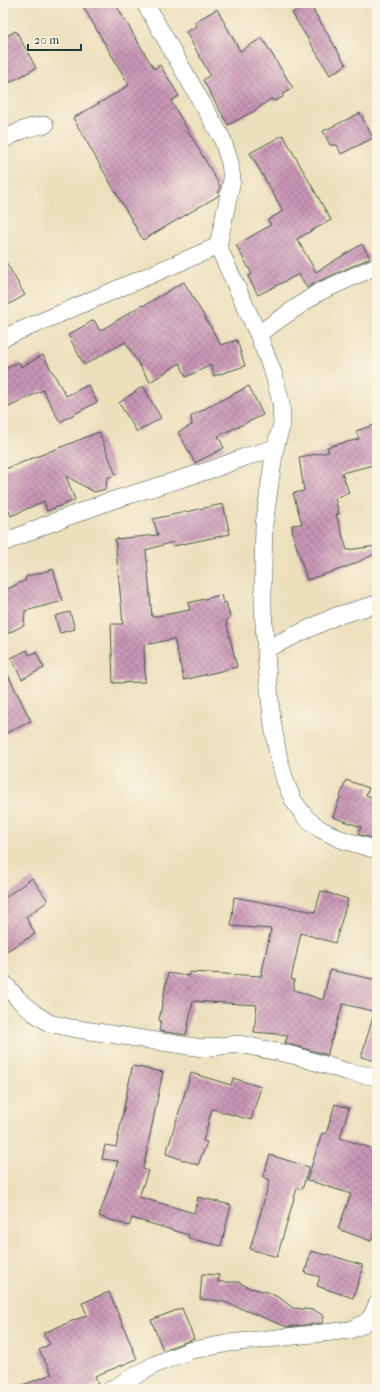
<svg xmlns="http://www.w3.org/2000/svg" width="380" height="1392" viewBox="0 0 380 1392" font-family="'IM FELL French Canon',serif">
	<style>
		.building { fill: url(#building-cross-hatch) }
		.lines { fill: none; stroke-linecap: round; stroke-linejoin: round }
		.street-casing { stroke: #3e5548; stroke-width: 18 }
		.street { stroke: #fff; stroke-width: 17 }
	</style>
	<defs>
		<pattern id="building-cross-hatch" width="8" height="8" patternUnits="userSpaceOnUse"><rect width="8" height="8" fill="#c995b6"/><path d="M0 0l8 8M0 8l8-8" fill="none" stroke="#a37b95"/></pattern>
	</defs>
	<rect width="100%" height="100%" fill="#fcf5e5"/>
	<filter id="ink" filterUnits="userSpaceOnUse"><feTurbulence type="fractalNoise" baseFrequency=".025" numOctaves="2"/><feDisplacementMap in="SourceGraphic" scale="8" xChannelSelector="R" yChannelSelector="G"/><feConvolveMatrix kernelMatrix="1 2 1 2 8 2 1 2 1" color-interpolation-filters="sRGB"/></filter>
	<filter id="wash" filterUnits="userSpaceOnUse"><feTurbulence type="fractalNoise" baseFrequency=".012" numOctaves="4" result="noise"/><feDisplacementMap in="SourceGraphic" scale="16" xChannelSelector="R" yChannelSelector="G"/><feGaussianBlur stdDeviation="0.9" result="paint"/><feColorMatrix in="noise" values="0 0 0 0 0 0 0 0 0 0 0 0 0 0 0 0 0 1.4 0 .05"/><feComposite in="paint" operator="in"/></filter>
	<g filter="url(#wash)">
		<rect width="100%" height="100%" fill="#ecdfbc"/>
		<g id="blocks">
			<g class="building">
				<polygon points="81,3 115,3 154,69 160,65 179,96 171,101 220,186 218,196 143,240 73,118 122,90 122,89 129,85"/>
				<polygon points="309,3 346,65 330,75 292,13"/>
				<polygon points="217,9 240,51 262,38 293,88 283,94 283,97 275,101 271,99 254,111 228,125 203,80 210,75 186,32 197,26 195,22"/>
				<polygon points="16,31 36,68 3,86 3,38"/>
				<polygon points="360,113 373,138 341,154 337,145 330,145 323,131"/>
				<polygon points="283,135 331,220 297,239 316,272 362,244 370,258 315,283 307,288 299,274 258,295 248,276 252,274 236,245 271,225 268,220 283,211 250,153"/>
				<polygon points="3,257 25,295 3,308"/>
				<polygon points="184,282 221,345 237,340 245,366 214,376 211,365 186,377 180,363 150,382 125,342 84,365 68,335 94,320 100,331 142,305 143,306"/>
				<polygon points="43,355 66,396 88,385 97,402 60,422 43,390 7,408 3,399 3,370 19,362 21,367"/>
				<polygon points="143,386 161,418 137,432 119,403"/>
				<polygon points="249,386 263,415 218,436 224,448 195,463 178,432 192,425 191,416"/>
				<polygon points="377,424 377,464 342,473 349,493 335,498 339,514 336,514 347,550 377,546 377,553 347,567 307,580 293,535 292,525 302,524 293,493 304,491 299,457 329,452 327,447 359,439 356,431"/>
				<polygon points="99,432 116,475 107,478 106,489 94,492 66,476 75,500 47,511 44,501 11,516 9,511 3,514 3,470"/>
				<polygon points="223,504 230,534 174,546 173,542 146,550 152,617 190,610 188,603 221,595 223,603 226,602 230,617 226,621 237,667 184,680 174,639 144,645 145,682 113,683 111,624 123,624 115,539 158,535 153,519"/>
				<polygon points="53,569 63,601 25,611 24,625 3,636 3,591 26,580 25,577"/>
				<polygon points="70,612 75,629 60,633 55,616"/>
				<polygon points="27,650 29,655 36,652 44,668 22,679 11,658"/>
				<polygon points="3,665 31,721 3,735"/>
				<polygon points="346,780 369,788 366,795 377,799 377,840 358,834 361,827 333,817"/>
				<polygon points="32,878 48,901 26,917 35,934 3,953 3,899"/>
				<polygon points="321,891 348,899 335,943 301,933 291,979 294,980 294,990 323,1000 330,970 377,980 377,1012 343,1004 327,1055 285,1043 288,1035 254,1032 257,1005 193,1001 186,1035 159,1031 161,1021 159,1020 168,973 188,976 189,972 261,976 271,929 231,926 234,897 315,912"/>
				<polygon points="373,1017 377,1018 377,1061 361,1057"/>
				<polygon points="132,1066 163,1072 143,1169 148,1171 139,1197 194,1213 198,1197 231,1205 221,1246 188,1238 189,1235 132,1218 129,1226 99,1216 118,1161 102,1159 105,1145 116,1147 131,1073"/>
				<polygon points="191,1073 231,1085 233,1078 261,1087 251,1120 212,1109 203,1141 207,1142 198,1165 166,1154"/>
				<polygon points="335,1104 349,1108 340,1138 377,1150 377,1225 371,1241 338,1229 351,1194 307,1180 322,1133 326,1134"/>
				<polygon points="270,1155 309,1167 302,1190 297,1188 277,1257 250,1249 270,1180 263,1177"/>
				<polygon points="311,1251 327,1255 327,1254 362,1265 362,1271 353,1298 317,1286 320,1277 305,1273"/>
				<polygon points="202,1274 219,1275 218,1282 238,1282 250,1288 268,1292 281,1299 293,1308 314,1310 324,1316 322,1323 287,1327 222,1301 200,1299"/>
				<polygon points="109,1292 137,1359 95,1376 98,1384 85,1389 15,1389 15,1388 52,1374 39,1350 50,1344 43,1333 87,1315 82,1303"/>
				<polygon points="182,1308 194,1339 163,1350 151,1320"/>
			</g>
		</g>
	</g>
	<g filter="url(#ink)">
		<use href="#blocks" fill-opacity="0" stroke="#3e5548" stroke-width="1"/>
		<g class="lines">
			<defs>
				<g id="street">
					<polyline points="145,3 222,138 230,163 232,180 218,246 258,334 274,375 281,402 282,424 275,448 264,525 263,568 263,610 267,667 272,720 278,755 285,781 293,800 306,818 320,829 340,839 377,850"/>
					<path d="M3 140C17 132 29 126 45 125"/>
					<polyline points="258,334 319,292 377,266"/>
					<polyline points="3,338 218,246"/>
					<polyline points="3,543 43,526 107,502 216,468 245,457 275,448"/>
					<polyline points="266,649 336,616 377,604"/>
					<polyline points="3,982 18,999 34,1013 49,1023 71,1028 202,1048 240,1044 296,1056 348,1072 377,1077"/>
					<path d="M112 1389 156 1364 188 1351 230 1343 350 1330C366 1324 371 1321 377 1304"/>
				</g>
			</defs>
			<use href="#street" class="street-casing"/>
			<use href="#street" class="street"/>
		</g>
	</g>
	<rect width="380" height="1392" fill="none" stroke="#fcf5e5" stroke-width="16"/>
	<path d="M28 44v6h53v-6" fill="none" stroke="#1f3d34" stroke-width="2"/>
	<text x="34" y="44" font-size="12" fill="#1f3d34" stroke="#fcf5e5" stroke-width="3" paint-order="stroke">20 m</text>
</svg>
